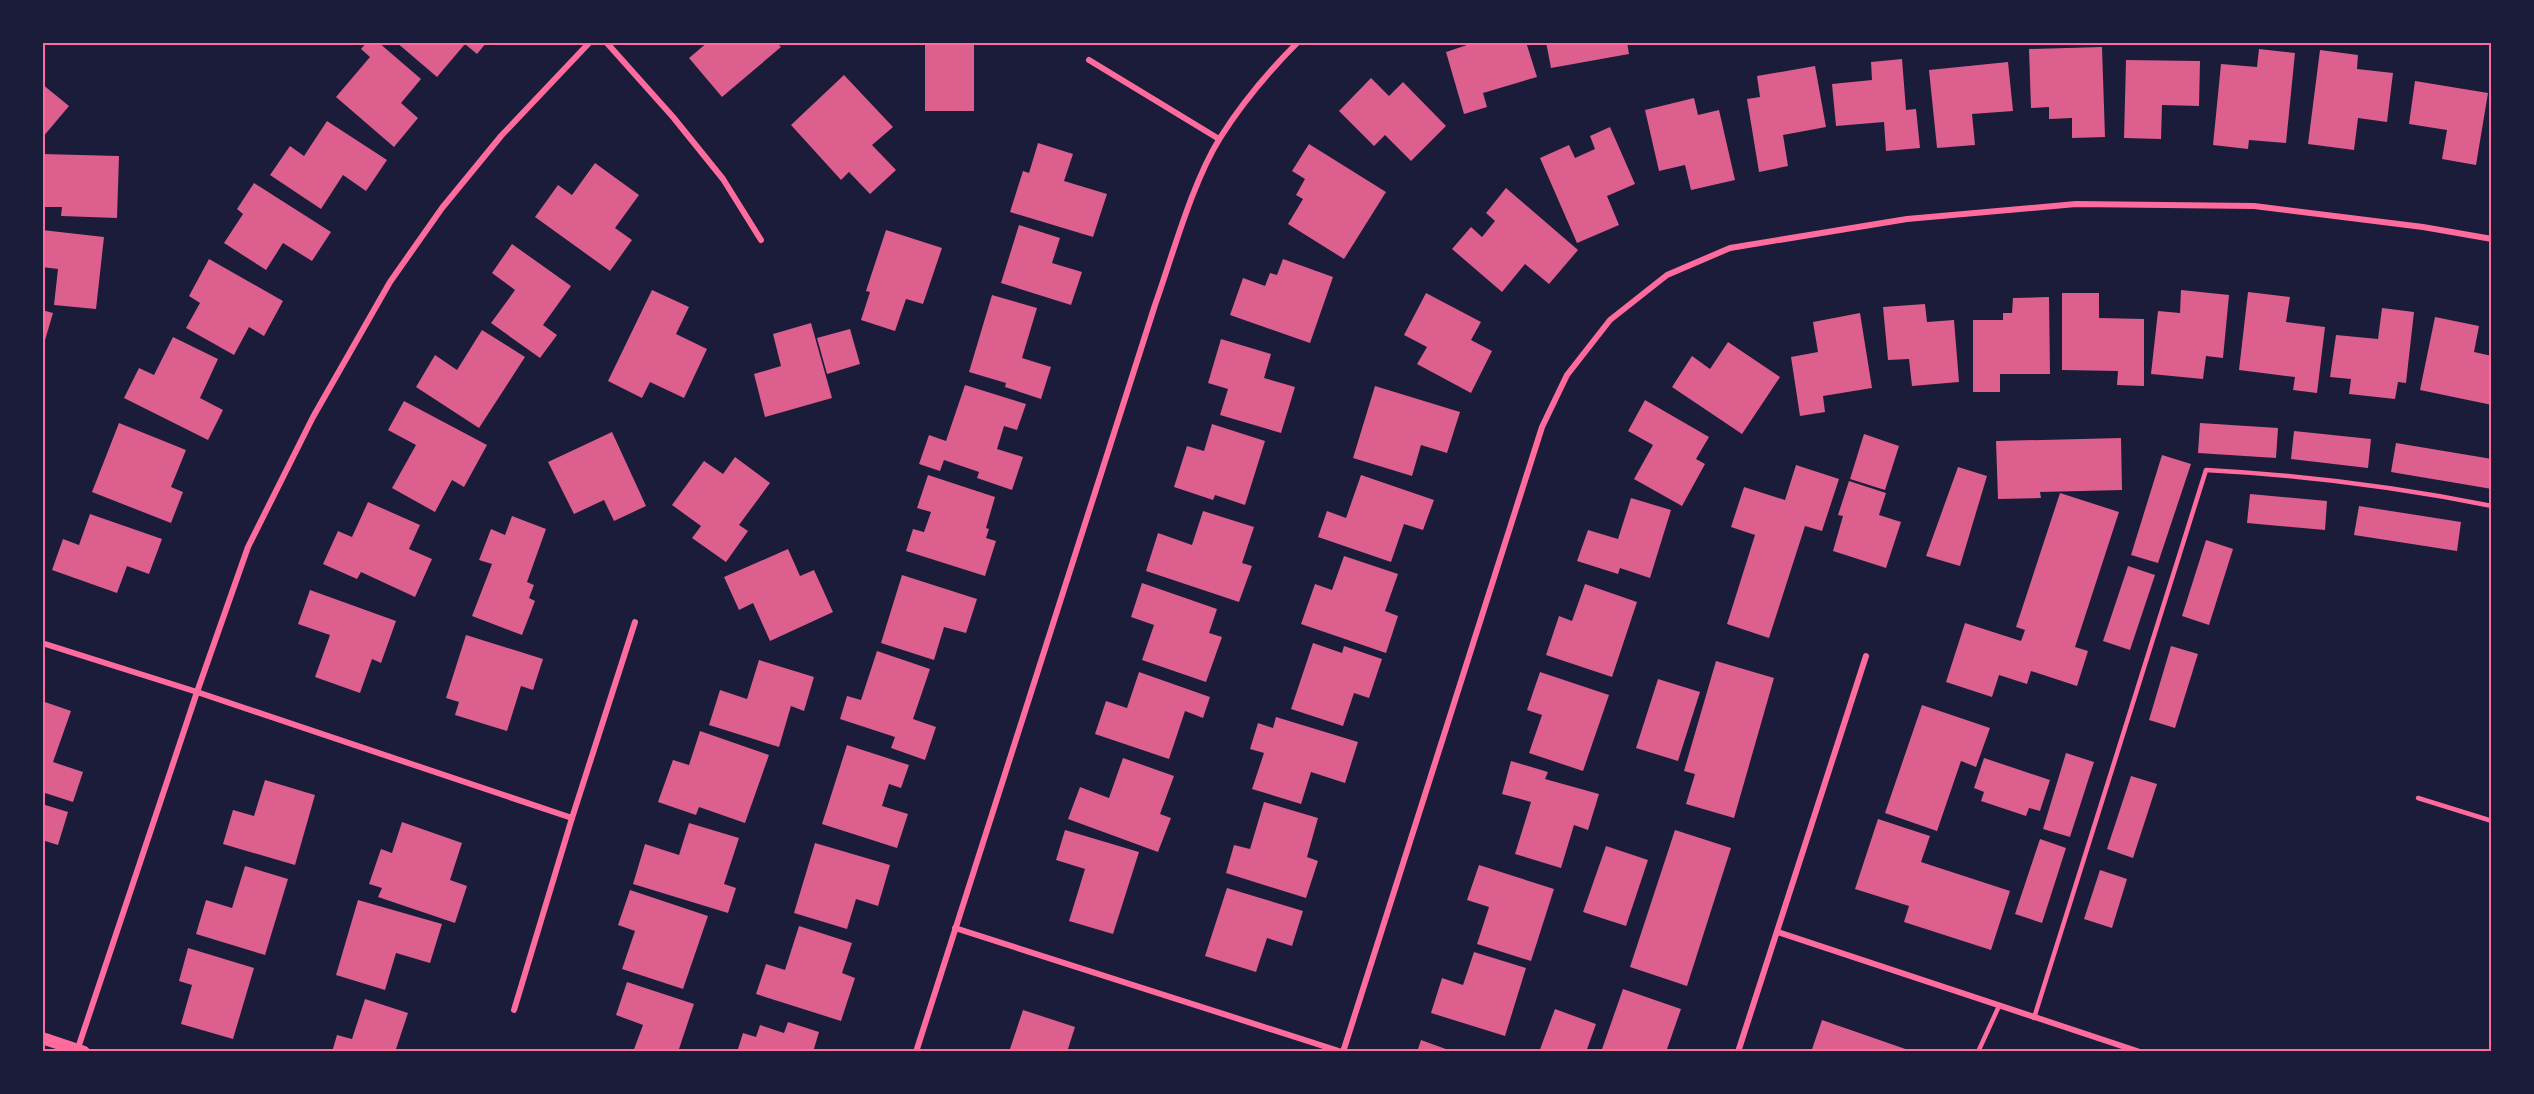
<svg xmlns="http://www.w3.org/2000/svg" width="2534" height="1094" viewBox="0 0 2534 1094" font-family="'DM Sans',sans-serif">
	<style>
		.building { fill: #dd5f8e }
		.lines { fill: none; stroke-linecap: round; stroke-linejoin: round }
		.service { stroke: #ff6b9d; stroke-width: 4.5 }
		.minor { stroke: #ff6b9d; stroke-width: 6 }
		.secondary { stroke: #ff6b9d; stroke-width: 12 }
		.neatline { fill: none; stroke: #ff6b9d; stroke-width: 2 }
	</style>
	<rect width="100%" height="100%" fill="#1b1b3a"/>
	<g class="building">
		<polygon points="367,42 378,42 421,79 401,103 418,118 394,147 336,97 370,57 361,49"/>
		<polygon points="396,42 487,42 477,54 465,44 437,77"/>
		<polygon points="708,42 776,42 781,47 722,97 689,58"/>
		<rect x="925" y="42" width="49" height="69"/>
		<polygon points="1476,42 1526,42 1537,77 1483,93 1487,107 1464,114 1446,52"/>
		<polygon points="1546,42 1627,42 1629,54 1551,68"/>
		<polygon points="2102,47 2105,137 2072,138 2072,118 2049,119 2049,107 2031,108 2029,49"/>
		<polygon points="2259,49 2295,53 2286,143 2249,140 2248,149 2213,145 2221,64 2257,67"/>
		<polygon points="2320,50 2358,55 2357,69 2393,73 2387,122 2358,118 2354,150 2308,144"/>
		<polygon points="1902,59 1906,110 1916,109 1920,148 1886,151 1884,122 1836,126 1832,84 1872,80 1871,62"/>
		<polygon points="2126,60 2200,61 2199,106 2162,105 2161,139 2124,138"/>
		<polygon points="2008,62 2013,111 1972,114 1975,145 1937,148 1929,70"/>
		<polygon points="1815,66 1826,127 1783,135 1788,166 1759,172 1747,99 1760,97 1757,76"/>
		<polygon points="844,75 893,127 872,145 896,170 870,194 849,172 841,180 791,125"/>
		<polygon points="1371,78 1389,96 1403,82 1446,126 1411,161 1385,135 1374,146 1339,111"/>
		<polygon points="2415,81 2488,93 2476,165 2442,159 2447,130 2409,124"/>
		<polygon points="42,84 69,106 42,138"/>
		<polygon points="1694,98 1698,115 1719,110 1735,180 1691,190 1685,165 1659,171 1645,110"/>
		<polygon points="327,121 387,160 366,191 343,175 321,209 270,175 290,146 304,156"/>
		<polygon points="1610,127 1635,184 1607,196 1619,225 1577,243 1540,158 1569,145 1575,158 1595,149 1590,136"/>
		<polygon points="1038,143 1073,154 1064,181 1107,194 1093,237 1010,212 1023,171 1029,173"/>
		<polygon points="1309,144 1386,192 1344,259 1288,224 1303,199 1296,195 1305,179 1292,171"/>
		<polygon points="42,154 119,156 117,218 61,216 62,207 42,207"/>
		<polygon points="595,163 639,195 615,228 632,240 610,271 535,217 558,185 572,195"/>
		<polygon points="254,183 331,232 312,261 283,243 266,270 224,243 243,214 237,209"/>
		<polygon points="1506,188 1578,250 1549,284 1525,264 1502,292 1452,249 1471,227 1482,237 1495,221 1486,213"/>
		<polygon points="1019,225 1060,238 1052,263 1082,272 1071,305 1001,283"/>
		<polygon points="42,230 104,237 96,309 54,305 58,269 42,267"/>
		<polygon points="886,230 942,248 923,304 906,299 895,331 861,320 870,292 866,291"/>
		<polygon points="512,244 571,286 543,325 557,335 540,358 491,323 515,290 492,273"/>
		<polygon points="209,259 283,301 264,336 249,327 234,355 186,328 200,303 189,296"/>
		<polygon points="1283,259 1333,277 1310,343 1230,315 1243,278 1265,286 1270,273 1277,275"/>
		<polygon points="652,290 689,307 676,334 707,349 684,398 650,382 642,398 608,381"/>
		<polygon points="2181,290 2229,295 2223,358 2206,356 2203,379 2151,374 2158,311 2180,313"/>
		<polygon points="2248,292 2290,297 2286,322 2325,327 2317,393 2293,390 2295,377 2239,370"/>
		<polygon points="1426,293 1481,322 1471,340 1492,351 1471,393 1417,364 1427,347 1404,335"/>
		<polygon points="2062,293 2099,293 2099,318 2144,319 2144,386 2117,385 2118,371 2062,370"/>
		<polygon points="992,295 1037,308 1022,358 1051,367 1041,399 1005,387 1006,383 969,372"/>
		<polygon points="2049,297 2050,374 2000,374 2000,392 1973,392 1973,320 2003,320 2003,313 2012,313 2013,298"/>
		<polygon points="1925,304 1927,322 1954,320 1959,382 1912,386 1909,359 1888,360 1883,307"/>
		<polygon points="2382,308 2414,312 2406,383 2398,382 2395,399 2349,394 2351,379 2330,377 2336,335 2378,339"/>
		<polygon points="42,310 53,313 43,347 42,347"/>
		<polygon points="1860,313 1872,388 1823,396 1825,412 1800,416 1791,357 1818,352 1813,322"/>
		<polygon points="2435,317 2479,326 2474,352 2492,356 2492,405 2420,390"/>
		<polygon points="811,323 832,398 765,417 754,374 781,366 773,334"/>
		<polygon points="850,329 860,364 827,374 817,338"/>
		<polygon points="482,330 525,357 479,428 416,387 435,355 457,370"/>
		<polygon points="173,337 218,359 200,398 223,410 208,440 124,398 139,368 154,375"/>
		<polygon points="1221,339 1271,354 1264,378 1295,387 1281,433 1220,415 1228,389 1208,383"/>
		<polygon points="1728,342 1780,377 1742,434 1672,387 1692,356 1710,369"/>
		<polygon points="965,385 1026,404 1017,430 1004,426 997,449 1023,457 1012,490 977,478 979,472 944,460 940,471 919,464 929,435 946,441"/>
		<polygon points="1375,386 1460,412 1447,453 1421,445 1412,476 1353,458"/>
		<polygon points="1645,400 1709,437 1696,459 1705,464 1682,506 1634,479 1653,445 1628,431"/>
		<polygon points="404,401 487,445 464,487 452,480 435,512 392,488 416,445 388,430"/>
		<polygon points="119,423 186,450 171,487 183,492 171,523 92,492"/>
		<polygon points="2200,423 2278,428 2276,458 2198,453"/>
		<polygon points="1212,424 1265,441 1245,505 1215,495 1213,500 1174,487 1187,446 1204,451"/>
		<polygon points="2294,431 2371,439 2368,468 2291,459"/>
		<polygon points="612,432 646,506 614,521 604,500 574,514 548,462"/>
		<polygon points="1864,434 1899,446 1885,490 1850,479"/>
		<polygon points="2121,438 2122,490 2040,492 2041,498 1998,499 1996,441"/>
		<polygon points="2396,443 2492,459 2492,489 2391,472"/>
		<polygon points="2162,455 2191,464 2158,563 2131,555"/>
		<polygon points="735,457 770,483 739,525 748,531 726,562 692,538 701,526 672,505 704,461 723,474"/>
		<polygon points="1796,465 1839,479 1822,531 1805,526 1769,638 1727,624 1755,535 1731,527 1744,487 1785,500"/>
		<polygon points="1958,467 1987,476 1960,566 1926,556"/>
		<polygon points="928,475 995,497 986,528 989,529 986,538 996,541 985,576 906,551 913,529 924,532 931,512 917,508"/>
		<polygon points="1361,475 1434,500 1423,530 1404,524 1391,562 1318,537 1327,511 1346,518"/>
		<polygon points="1849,481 1886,493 1879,515 1901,522 1886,568 1833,551 1843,516 1838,515"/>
		<polygon points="2060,493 2119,512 2075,647 2088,651 2077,686 2031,671 2027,684 1999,675 1992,697 1946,682 1965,623 2021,641 2025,630 2016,627"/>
		<polygon points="2250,494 2327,501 2325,530 2247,523"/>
		<polygon points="1631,498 1671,510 1650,578 1620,568 1618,574 1577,561 1588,530 1618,539"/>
		<polygon points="368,502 420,525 409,549 432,559 415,597 361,572 357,579 323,564 338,531 352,537"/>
		<polygon points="2359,506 2461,522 2457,551 2354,535"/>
		<polygon points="1203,511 1254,527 1242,563 1252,566 1239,602 1146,571 1158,533 1192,545"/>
		<polygon points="90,514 162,539 149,574 127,566 117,593 52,570 63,539 79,545"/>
		<polygon points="512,516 546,529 527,582 534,585 529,598 535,601 522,635 472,616 492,564 479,560 491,529 505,535"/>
		<polygon points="2206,540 2233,549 2209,625 2182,616"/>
		<polygon points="788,549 800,576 814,570 833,612 770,641 753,603 739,610 724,577"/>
		<polygon points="1344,556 1398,574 1385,611 1398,616 1386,653 1301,624 1315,584 1332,590"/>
		<polygon points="2128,566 2155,575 2130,650 2103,641"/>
		<polygon points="902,575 977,599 966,633 944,627 934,660 881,643"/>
		<polygon points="1142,583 1217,609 1209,633 1222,637 1206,682 1142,660 1154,625 1131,617"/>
		<polygon points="1585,584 1637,602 1612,677 1546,655 1559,616 1572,621"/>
		<polygon points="310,590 396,621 381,663 372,659 360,693 315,677 330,635 298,624"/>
		<polygon points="466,635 543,659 533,690 521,686 507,731 455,715 459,702 446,698"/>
		<polygon points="1313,643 1342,653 1344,646 1382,659 1369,698 1354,693 1343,726 1291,709"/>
		<polygon points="2171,646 2198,654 2175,728 2149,720"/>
		<polygon points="877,651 930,669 913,719 936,727 925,760 891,748 895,737 840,719 847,696 861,700"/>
		<polygon points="759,660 814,677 804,711 791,706 779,747 709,725 720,690 747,699"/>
		<polygon points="1716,661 1774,678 1734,818 1686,804 1695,774 1684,771"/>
		<polygon points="1139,672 1210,697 1203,718 1185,711 1169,759 1095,734 1106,701 1127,708"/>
		<polygon points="1540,672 1609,695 1583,771 1529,753 1542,715 1527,710"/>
		<polygon points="1658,679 1700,692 1678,761 1636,748"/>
		<polygon points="42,701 71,711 53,762 83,772 73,802 42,792"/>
		<polygon points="1922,705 1990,728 1976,767 1961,761 1937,831 1885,813"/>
		<polygon points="1276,717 1358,742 1345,783 1311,772 1301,804 1252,789 1264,753 1250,749 1258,723 1273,728"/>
		<polygon points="700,731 769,755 745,823 699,807 696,815 658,802 673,760 689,765"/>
		<polygon points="847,745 909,765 901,788 889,784 882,806 908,814 897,848 822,824"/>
		<polygon points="2066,753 2094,762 2070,837 2043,829"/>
		<polygon points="1123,758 1174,776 1160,814 1171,818 1158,852 1068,819 1080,787 1109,798"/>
		<polygon points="1984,758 2050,780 2040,811 2029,808 2026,816 1981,801 1984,792 1974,788"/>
		<polygon points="1511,761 1548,772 1545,779 1599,794 1588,830 1574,825 1561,868 1515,854 1531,802 1502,794"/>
		<polygon points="2131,776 2157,784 2133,858 2107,849"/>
		<polygon points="265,780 315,795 295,865 223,844 233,810 254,816"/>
		<polygon points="1264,802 1318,818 1307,857 1318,861 1306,898 1226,873 1234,845 1250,849"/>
		<polygon points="42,804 68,812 58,845 42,840"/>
		<polygon points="1878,819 1930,836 1921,862 2010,891 1991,950 1904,922 1909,906 1855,889"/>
		<polygon points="402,822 462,843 450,880 467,886 455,923 378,897 382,888 369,884 381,849 392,853"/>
		<polygon points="689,823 739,838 724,884 736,888 728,913 633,884 645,844 679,855"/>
		<polygon points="1065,830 1139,852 1113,934 1069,921 1085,869 1056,860"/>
		<polygon points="1675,830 1731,848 1687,986 1630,967"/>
		<polygon points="2040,839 2066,848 2042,923 2015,914"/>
		<polygon points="815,843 890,865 878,906 856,899 847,929 794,913"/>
		<polygon points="1606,846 1648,860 1626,926 1583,912"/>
		<polygon points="1479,865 1554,889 1531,961 1477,944 1489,907 1467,900"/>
		<polygon points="245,866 288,879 265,955 196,934 206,900 232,908"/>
		<polygon points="2100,870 2127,879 2112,928 2084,919"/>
		<polygon points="1227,888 1303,911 1292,946 1267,938 1256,972 1205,956"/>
		<polygon points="630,890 708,916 683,989 622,969 635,931 618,925"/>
		<polygon points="358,900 442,924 430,963 396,953 385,990 336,975"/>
		<polygon points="799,926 852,943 842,973 855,978 841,1021 756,994 766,964 785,970"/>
		<polygon points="188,948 254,968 233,1039 181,1024 192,985 179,981"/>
		<polygon points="1474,952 1526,968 1505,1036 1431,1013 1442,978 1463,985"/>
		<polygon points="627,982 694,1004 678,1052 633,1052 643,1025 616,1015"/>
		<polygon points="1623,989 1681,1009 1666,1052 1601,1052"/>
		<polygon points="365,999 408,1013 395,1052 332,1052 337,1035 352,1039"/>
		<polygon points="1555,1009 1596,1024 1586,1052 1539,1052"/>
		<polygon points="1023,1010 1075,1027 1067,1052 1009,1052"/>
		<polygon points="1822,1020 1914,1052 1811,1052"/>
		<polygon points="788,1022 819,1032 813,1052 737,1052 743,1033 756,1037 760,1025 784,1033"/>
		<polygon points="1421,1040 1454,1052 1417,1052"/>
	</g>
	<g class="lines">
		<g class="service">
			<polyline points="2418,798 2492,821"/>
			<path d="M2034 1018 2206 470C2302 475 2397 487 2492 506"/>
			<polyline points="1978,1052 1999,1006"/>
		</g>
		<g class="minor">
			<polyline points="606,42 673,117 723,179 761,240"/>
			<polyline points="1089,60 1219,139"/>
			<polyline points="42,643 197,692 572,818"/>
			<polyline points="955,928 1342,1052"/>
			<polyline points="1778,932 2140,1052"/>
			<polyline points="514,1010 572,818 635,622"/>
			<polyline points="77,1051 197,692 248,547 313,417 390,282 442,208 501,136 590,42"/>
			<path d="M916 1052 1155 305C1173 254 1192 183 1220 138 1242 103 1269 71 1298 42"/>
			<polyline points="1343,1052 1542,427 1567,375 1610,320 1667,275 1730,248 1907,219 2076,204 2254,206 2423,227 2492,239"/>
			<polyline points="1738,1052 1866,656"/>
		</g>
		<polyline class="secondary" points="42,1038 84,1052"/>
	</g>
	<rect width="2534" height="1094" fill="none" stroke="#1b1b3a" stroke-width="87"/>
	<rect x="44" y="44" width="2446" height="1006" class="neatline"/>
</svg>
